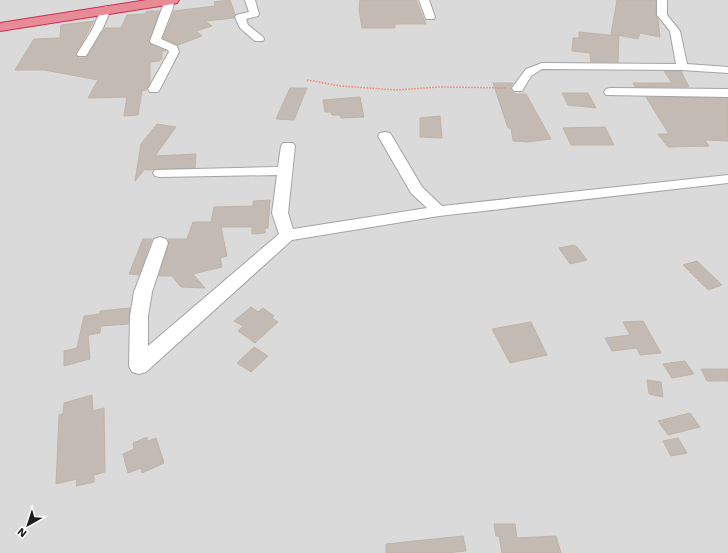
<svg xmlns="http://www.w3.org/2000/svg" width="728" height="553" viewBox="0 0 728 553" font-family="'Work Sans',sans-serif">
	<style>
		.residential { fill: #dbdada }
		.building { fill: #c3bab3; stroke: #c0b3a6 }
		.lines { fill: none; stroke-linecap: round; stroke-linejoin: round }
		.minor-casing { stroke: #a4a4a4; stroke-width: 2 }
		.highway-casing { stroke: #d62657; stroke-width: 2 }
		.path { stroke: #f8836b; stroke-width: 1.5; stroke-dasharray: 1.5 1.5; stroke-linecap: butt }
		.minor { fill: #fff; fill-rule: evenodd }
		.highway { fill: #e58c96; fill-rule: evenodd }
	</style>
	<rect width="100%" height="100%" fill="#eeebe3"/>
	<rect class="residential" x="0" y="0" width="728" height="553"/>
	<g class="building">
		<polygon points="230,0 235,14 234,18 205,21 212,26 196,31 202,36 178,45 163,38 174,11 215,6 214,2"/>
		<polygon points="360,0 416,0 426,24 395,24 395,28 362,28 359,9"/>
		<polygon points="617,0 656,0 656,15 658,19 660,37 640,33 638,39 611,34"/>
		<polygon points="147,11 160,11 149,42 150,44 166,51 162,51 162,59 160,59 160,61 150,62 150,83 146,90 142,91 138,115 124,116 127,97 88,98 98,80 44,70 15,70 34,39 60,38 61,25 94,21 76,53 78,58 86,58 105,28 121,28 127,15 144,14"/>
		<polygon points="579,32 619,36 618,62 591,62 590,53 572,51 573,38 579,38"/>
		<polygon points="664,71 681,71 689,87 635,87 633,83 672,83"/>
		<polygon points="493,83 513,83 510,88 513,92 516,94 526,94 551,139 527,142 513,141 511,128 508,128"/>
		<polygon points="290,88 307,88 294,120 276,119"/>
		<polygon points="562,93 588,93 596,108 568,105"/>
		<polygon points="360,97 364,117 341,118 340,115 332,115 331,112 325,112 323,100"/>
		<polygon points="646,97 728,98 728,141 705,140 709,146 668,147 658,134 669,134"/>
		<polygon points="440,116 442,138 420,137 420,118"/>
		<polygon points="157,124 176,127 155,156 196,154 195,168 146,170 147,168 145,169 135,181 141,144"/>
		<polygon points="605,127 614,145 571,145 563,128"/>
		<polygon points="270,200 268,228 265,228 265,233 252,234 252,227 221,227 227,256 220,258 222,267 193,274 205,288 181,287 172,276 159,276 169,243 168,239 187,239 193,222 211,222 214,207 253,206 253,201"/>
		<polygon points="143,239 152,239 139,275 129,274"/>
		<polygon points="574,245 577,247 587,260 570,264 559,248"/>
		<polygon points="697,261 722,285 708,290 683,265"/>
		<polygon points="251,307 258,312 263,308 274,316 272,318 278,322 255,343 238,331 243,326 234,321"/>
		<polygon points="130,308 128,324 101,326 100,333 88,335 90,359 64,366 64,351 77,348 84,316 100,314 100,311"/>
		<polygon points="643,321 661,353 640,355 637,348 612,351 605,338 630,335 623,322"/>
		<polygon points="531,322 547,355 510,363 492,329"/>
		<polygon points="254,347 268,356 251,372 237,363"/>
		<polygon points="685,361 694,374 672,378 663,364"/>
		<polygon points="701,369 728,369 728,381 707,381"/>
		<polygon points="647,380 661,382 663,397 649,394"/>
		<polygon points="92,395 93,411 104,408 105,472 94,475 94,482 76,486 77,479 56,484 59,415 63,414 64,403"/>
		<polygon points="690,413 700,427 668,435 658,421"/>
		<polygon points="147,437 148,441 156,438 164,463 142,473 141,468 128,473 123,454 134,449 133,443"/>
		<polygon points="678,438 687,453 671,456 663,441"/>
		<polygon points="494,524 515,524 517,538 556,536 561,553 502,553 499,536 496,536"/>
		<polygon points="463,536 466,551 446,553 386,553 386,544"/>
	</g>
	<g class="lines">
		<defs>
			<g id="minor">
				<polygon points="165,0 174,1 173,8 161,39 177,46 179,52 160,89 158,92 150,92 148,89 169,52 168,50 151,43 150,41"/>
				<polygon points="245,0 255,0 259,14 258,16 246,19 248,25 263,37 264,39 263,41 255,41 240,28 235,17 236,15 249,12"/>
				<polygon points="419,0 429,0 435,17 434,19 426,19"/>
				<polygon points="657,0 667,0 667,15 680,31 687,64 728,67 728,73 682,70 542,69 531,76 522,91 514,91 512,88 526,69 542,63 676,64 670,31 657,15"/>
				<polygon points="106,6 111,9 103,28 86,56 78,56 77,54 93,28 101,9"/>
				<polygon points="610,88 728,89 728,97 606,95 604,92 606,89"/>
				<polygon points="385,132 390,133 392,136 422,187 442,206 728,175 728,183 439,216 292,240 146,372 139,374 132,372 129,366 130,316 134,292 154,239 160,237 166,239 168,243 152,292 148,316 148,346 279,234 272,213 277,175 160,177 155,176 153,173 155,170 278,167 281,146 283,143 293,143 295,146 288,213 293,229 427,208 411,193 378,136 380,133"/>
			</g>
			<polygon id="highway" points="147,0 179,0 177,3 173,4 0,31 0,23"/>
		</defs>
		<use href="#minor" class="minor-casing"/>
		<use href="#highway" class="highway-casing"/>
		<polyline class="path" points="307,80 341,86 396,90 439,87 506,88"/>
		<use href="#minor" class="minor"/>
		<use href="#highway" class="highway"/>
	</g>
	<g transform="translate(28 525) rotate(219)" stroke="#ffffff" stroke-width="3" paint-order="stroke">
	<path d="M0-3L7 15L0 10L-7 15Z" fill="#1d1d1d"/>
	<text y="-6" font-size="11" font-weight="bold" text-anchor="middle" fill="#1d1d1d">N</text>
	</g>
</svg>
